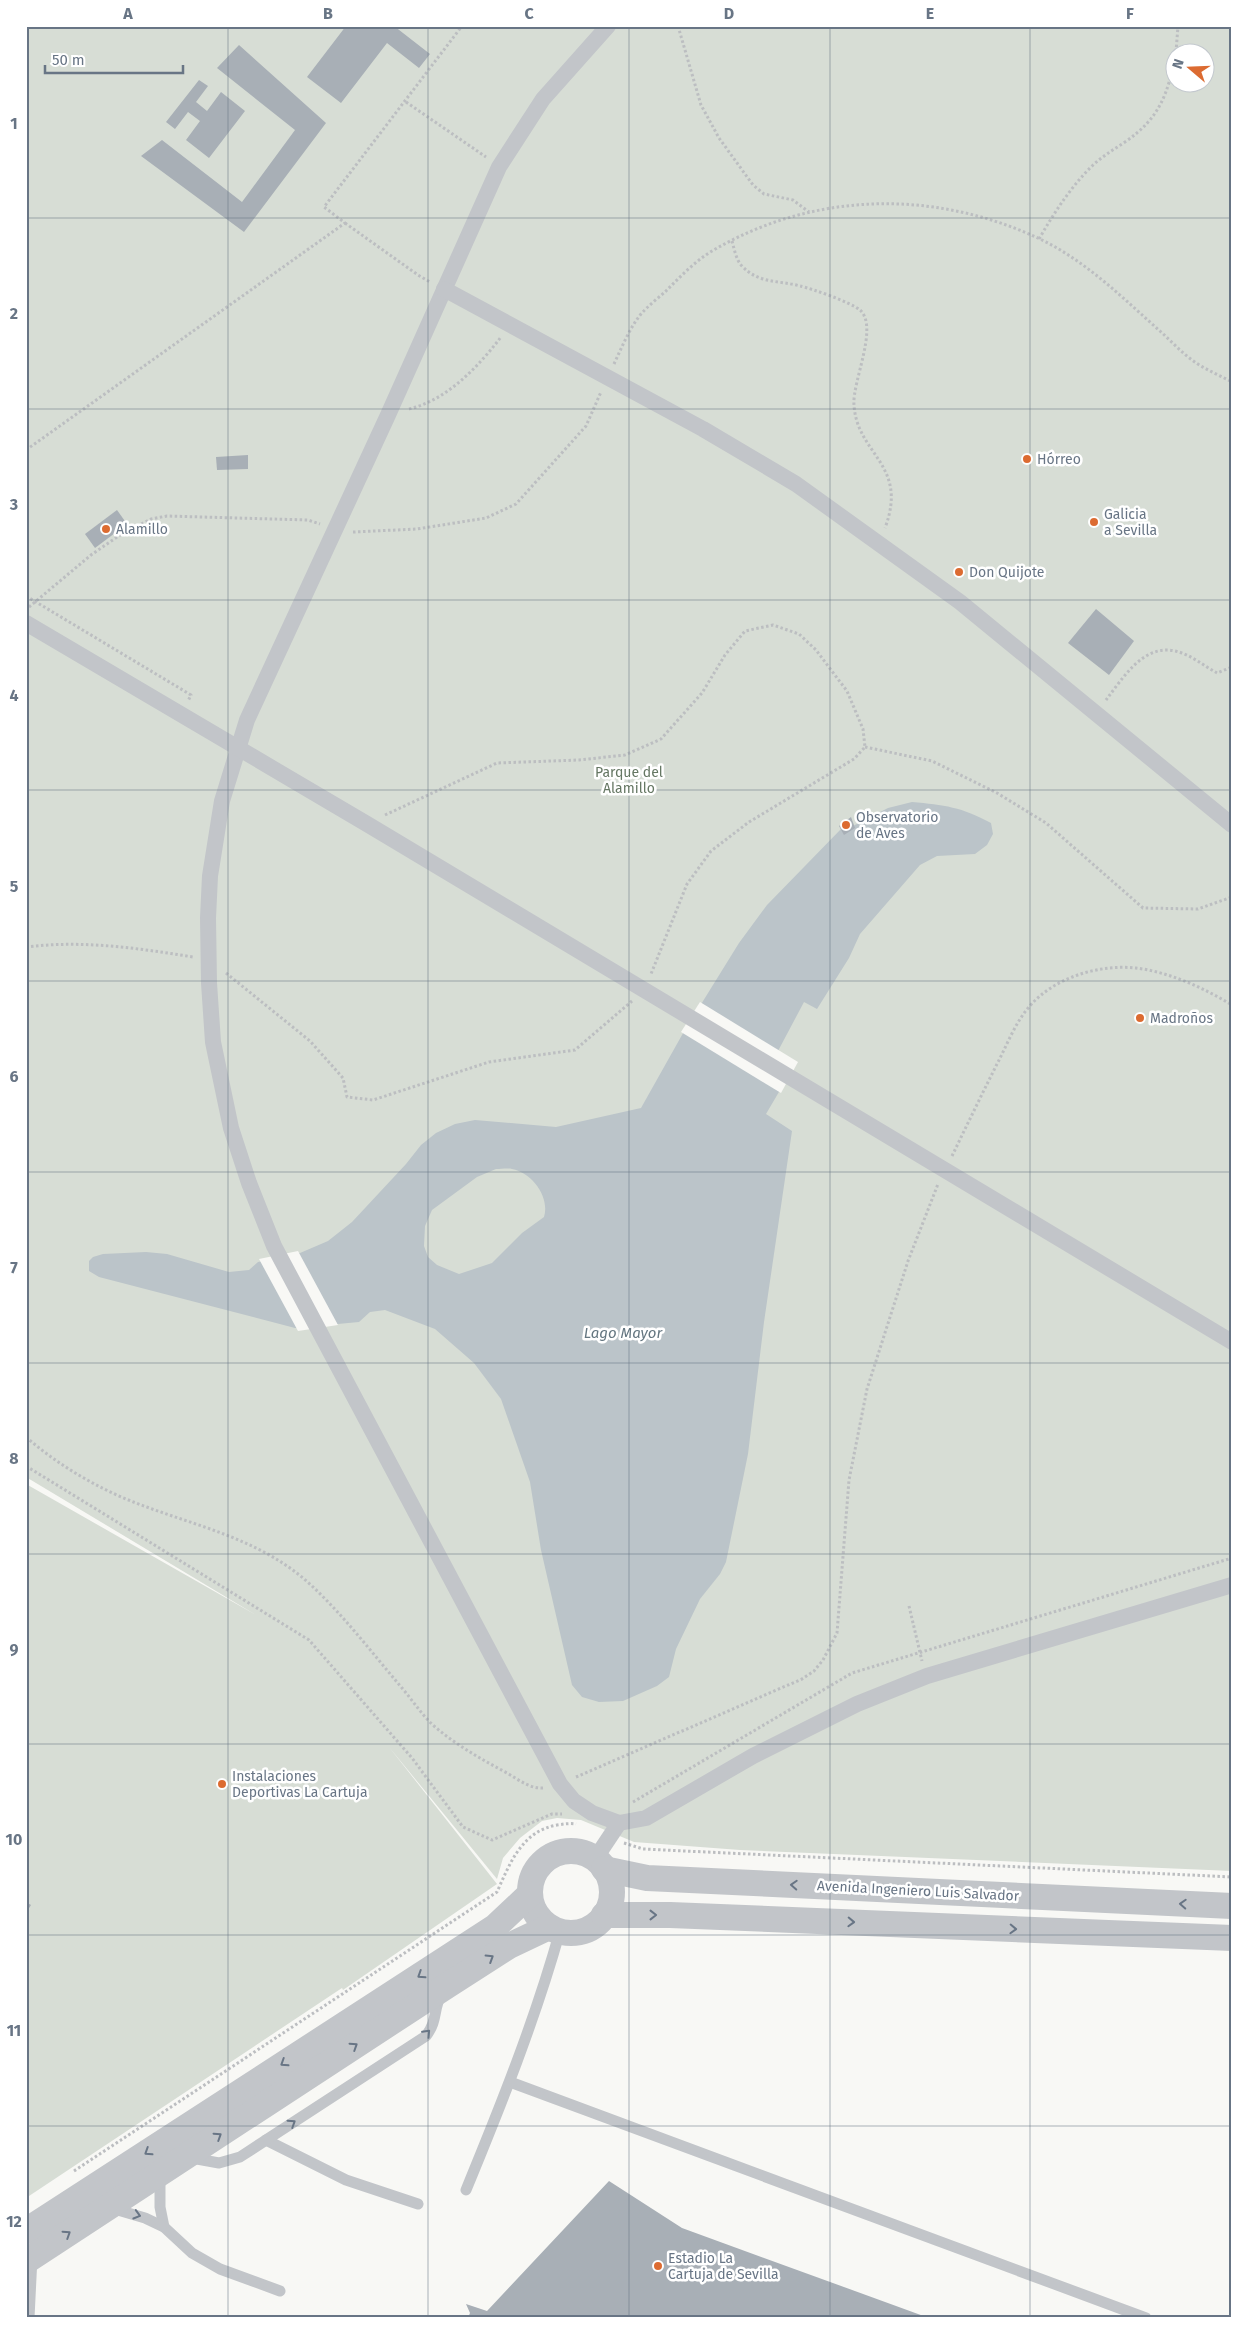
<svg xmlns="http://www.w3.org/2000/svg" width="1258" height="2344" viewBox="0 0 1258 2344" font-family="'Fira Sans',sans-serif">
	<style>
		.green { fill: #d7ddd5; fill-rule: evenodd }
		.water { fill: #bbc4c9; fill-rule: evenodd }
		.pier { fill: #f8f8f5 }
		.building { fill: #a8afb6 }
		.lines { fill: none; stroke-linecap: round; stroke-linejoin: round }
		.path { stroke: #bcbec1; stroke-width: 3; stroke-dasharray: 2.5 2.5; stroke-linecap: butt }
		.service { stroke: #c2c5c9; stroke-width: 11 }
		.pedestrian { stroke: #c2c5c9; stroke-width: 16 }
		.tertiary { stroke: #c2c5c9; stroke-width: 26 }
		.oneway { stroke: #687585 }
		.grid { fill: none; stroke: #687585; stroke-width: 1; stroke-opacity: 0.55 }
		.poi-dot { fill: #dc6b31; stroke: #fff; stroke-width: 2 }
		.labels { text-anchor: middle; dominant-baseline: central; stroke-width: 5; stroke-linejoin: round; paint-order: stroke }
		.poi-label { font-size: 14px; fill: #687585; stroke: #fff; text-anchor: start }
		.park-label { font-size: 14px; fill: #657763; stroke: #fff }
		.street-label { font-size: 14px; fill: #687585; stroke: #fff }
		.water-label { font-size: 15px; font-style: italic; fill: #647680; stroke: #fff }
		.neatline { fill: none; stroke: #687585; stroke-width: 2 }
		.grid-label { font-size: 16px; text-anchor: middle; font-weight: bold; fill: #687585 }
	</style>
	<rect width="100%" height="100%" fill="#f8f8f5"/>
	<path class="green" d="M26 26H1232V1871L740 1850 634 1842 581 1820 557 1818 542 1821 520 1838 503 1858 497 1879 389 1747 497 1884 343 1990 342 1988 26 2198V1484L256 1615 26 1477ZM1176 52H1206V82H1176Z"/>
	<path class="water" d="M912 802C944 805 962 807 991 823L993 834 987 845 975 854 937 856 920 865 860 934 849 958 817 1009 804 1002 778 1051 796 1063 766 1114 792 1131 764 1322 748 1454 726 1562 720 1574 700 1599 676 1649 669 1677 657 1686 623 1701 599 1702 582 1697 572 1685 541 1550 530 1482 501 1399 474 1363 435 1329 385 1310 370 1312 359 1322 295 1328 99 1277 89 1271V1261L93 1257 103 1254 146 1252 167 1254 229 1272 249 1270 258 1262 300 1253 328 1241 352 1222 406 1164 421 1145 436 1133 455 1124 475 1120 556 1127 641 1108 682 1035 739 943 767 905 841 829 853 826 888 808ZM496 1169C501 1169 508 1168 512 1169 533 1173 550 1198 544 1217L522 1233 492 1263 459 1274 437 1265 428 1257 424 1246 425 1226 432 1210 477 1177Z"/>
	<g class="pier">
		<polygon points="700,1002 798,1062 781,1093 681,1032"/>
		<polygon points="298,1251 338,1325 298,1331 259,1259"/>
	</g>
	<g class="building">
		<polygon points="346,26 394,26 430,54 419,68 387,43 341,103 307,77"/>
		<polygon points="239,45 326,123 244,232 141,156 162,140 242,202 295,130 217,68"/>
		<polygon points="199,80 208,86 196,102 207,111 221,92 245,111 209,158 186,140 200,121 188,112 175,129 166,122"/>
		<polygon points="248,455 248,469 217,470 216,457"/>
		<polygon points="117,510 127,524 95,548 85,534"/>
		<polygon points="1096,609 1134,641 1109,675 1068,643"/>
		<polygon points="851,817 855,828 844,835 839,826"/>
		<polygon points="26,1902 31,1905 26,1913"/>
		<polygon points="609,2181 682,2228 929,2318 468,2318 470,2313 466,2304 487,2311"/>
	</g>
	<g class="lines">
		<g class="path">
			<polyline points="678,26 701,105 719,138 753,185 764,194 793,200 809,212"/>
			<polyline points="1176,52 1178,26"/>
			<polyline points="406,102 486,157"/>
			<polyline points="345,223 418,275 430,282"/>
			<path d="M1039 239C1054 213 1070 188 1091 167 1101 157 1113 150 1125 142 1160 118 1167 95 1176 55"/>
			<path d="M732 241C734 248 736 259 741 265 758 284 778 280 800 286 813 289 850 302 860 310 879 327 852 382 854 405 857 455 909 464 885 528"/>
			<path d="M614 364C622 347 629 329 641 314 648 306 658 298 666 291 680 277 694 262 712 251 814 191 936 189 1042 240 1087 262 1124 299 1161 332 1171 341 1181 352 1192 360 1204 369 1219 375 1232 382"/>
			<path d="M409 409C447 400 478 367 501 337"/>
			<polyline points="26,450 345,223 324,207 462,26"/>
			<polyline points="353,532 417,529 486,518 516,504 586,426 601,392"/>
			<polyline points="26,596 191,695 188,701"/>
			<polyline points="29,607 91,555 120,535 151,519 167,516 308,520 320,524"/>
			<path d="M1106 700C1123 678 1143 644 1175 651 1190 654 1204 666 1217 673L1232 667"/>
			<polyline points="865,747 932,761 997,793 1046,823 1143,908 1198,909 1232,897"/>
			<polyline points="385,815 497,763 579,760 625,755 661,739 702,693 725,655 745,631 773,625 799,634 816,650 847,691 863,729 865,747 854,759 749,822 711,851 687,884 651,974"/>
			<path d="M26 947C83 940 137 948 193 957"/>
			<polyline points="226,973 310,1041 343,1078 347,1097 373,1100 489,1062 575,1050 632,1001"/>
			<path d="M952 1156C967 1125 982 1094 997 1064 1007 1045 1015 1023 1029 1007 1053 978 1098 964 1136 968 1169 972 1204 988 1232 1005"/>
			<path d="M26 1437C58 1465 97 1488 136 1503 198 1527 262 1539 312 1586 345 1617 373 1654 402 1688 413 1701 422 1715 434 1726 456 1745 481 1759 507 1773 519 1780 530 1789 544 1788"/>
			<polyline points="26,1466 309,1640 412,1758 463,1827 492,1840 552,1814 562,1814"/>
			<polyline points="909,1606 922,1661"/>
			<polyline points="576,1777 802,1679 814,1671 823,1660 837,1633 849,1480 867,1389 908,1261 938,1184"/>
			<polyline points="633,1802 852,1673 1232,1558"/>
			<polyline points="624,1843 643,1849 1232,1877"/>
			<path d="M74 2171 497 1892C510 1863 522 1831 557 1825 564 1824 570 1823 576 1824"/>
		</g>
		<g class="service">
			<polyline points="510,2082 1146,2318"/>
			<polyline points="266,2140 346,2180 418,2204"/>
			<path d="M189 2161 197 2159 219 2163 240 2157 426 2036C438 2020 433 2010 441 1995"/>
			<polyline points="160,2174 160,2207 164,2227"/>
			<path d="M466 2190C501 2105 535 2020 560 1931"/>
			<polyline points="111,2208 145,2218 164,2227 192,2253 220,2269 280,2291"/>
			<polyline points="29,2318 32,2257"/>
		</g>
		<g class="pedestrian">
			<polyline points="608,26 543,99 499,167 388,415 247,720 222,801 210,876 208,918 209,983 213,1042 231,1128 249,1183 274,1246 560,1784 574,1801 592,1813 619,1823 646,1818 753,1756 857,1704 927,1676 1232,1585"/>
			<polyline points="444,289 703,429 796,484 960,602 1232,825"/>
			<polyline points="26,623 367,824 1232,1342"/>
			<polyline points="595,1859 619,1823"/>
		</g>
		<g class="tertiary">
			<circle cx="571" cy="1892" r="41"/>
			<polyline points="604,1869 647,1878 1232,1906"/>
			<polyline points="604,1915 670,1915 1232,1938"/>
			<polyline points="26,2231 495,1927 530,1894"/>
			<polyline points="26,2261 448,1985 509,1946 549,1927"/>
		</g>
	</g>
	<defs><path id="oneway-chevron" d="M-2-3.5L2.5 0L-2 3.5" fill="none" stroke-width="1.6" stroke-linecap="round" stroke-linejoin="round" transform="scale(1.25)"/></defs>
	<g class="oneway">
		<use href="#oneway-chevron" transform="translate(794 1885) rotate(-177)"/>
		<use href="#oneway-chevron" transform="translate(1183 1904) rotate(-177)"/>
		<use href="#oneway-chevron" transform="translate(653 1915)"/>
		<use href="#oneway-chevron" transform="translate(851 1922) rotate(2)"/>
		<use href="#oneway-chevron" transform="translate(1013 1929) rotate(2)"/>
		<use href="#oneway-chevron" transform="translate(490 1958) rotate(-32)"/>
		<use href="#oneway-chevron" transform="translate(421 1975) rotate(147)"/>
		<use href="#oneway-chevron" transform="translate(427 2033) rotate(-47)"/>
		<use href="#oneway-chevron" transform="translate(354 2046) rotate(-33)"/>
		<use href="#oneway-chevron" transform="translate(284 2063) rotate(147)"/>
		<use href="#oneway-chevron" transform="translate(292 2123) rotate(-33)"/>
		<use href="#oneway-chevron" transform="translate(218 2136) rotate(-33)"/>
		<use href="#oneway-chevron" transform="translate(148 2152) rotate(147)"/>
		<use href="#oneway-chevron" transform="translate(137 2215) rotate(16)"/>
		<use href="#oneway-chevron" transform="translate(67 2234) rotate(-33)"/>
	</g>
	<path class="grid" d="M228 26V2318M428 26V2318M629 26V2318M830 26V2318M1030 26V2318M26 218H1232M26 409H1232M26 600H1232M26 790H1232M26 981H1232M26 1172H1232M26 1363H1232M26 1554H1232M26 1744H1232M26 1935H1232M26 2126H1232"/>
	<g class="poi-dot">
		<circle cx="1027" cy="459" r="5"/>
		<circle cx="1094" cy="522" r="5"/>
		<circle cx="106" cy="529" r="5"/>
		<circle cx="959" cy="572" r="5"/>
		<circle cx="846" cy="825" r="5"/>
		<circle cx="1140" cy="1018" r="5"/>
		<circle cx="222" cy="1784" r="5"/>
		<circle cx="658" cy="2266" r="5"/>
	</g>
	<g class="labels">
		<g class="poi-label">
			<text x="1037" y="459">Hórreo</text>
			<text x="1104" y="514">Galicia<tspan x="1104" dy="16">a Sevilla</tspan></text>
			<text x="116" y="529">Alamillo</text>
			<text x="969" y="572">Don Quijote</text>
			<text x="856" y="817">Observatorio<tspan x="856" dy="16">de Aves</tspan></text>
			<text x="1150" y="1018">Madroños</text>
			<text x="232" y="1776">Instalaciones<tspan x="232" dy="16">Deportivas La Cartuja</tspan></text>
			<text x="668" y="2258">Estadio La<tspan x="668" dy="16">Cartuja de Sevilla</tspan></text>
		</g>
		<g class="park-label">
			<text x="629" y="772">Parque del<tspan x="629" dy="16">Alamillo</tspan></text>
		</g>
		<g class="street-label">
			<text transform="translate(918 1891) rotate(3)">Avenida Ingeniero Luis Salvador</text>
		</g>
		<g class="water-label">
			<text x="623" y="1333">Lago Mayor</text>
		</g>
	</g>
	<rect width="1258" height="2344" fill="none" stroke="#ffffff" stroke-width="55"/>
	<g transform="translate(1190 68) rotate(289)"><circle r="24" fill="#ffffff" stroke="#c3c8ce"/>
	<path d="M0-4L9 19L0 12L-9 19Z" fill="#dc6b31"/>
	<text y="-8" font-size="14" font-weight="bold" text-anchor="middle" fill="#687585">N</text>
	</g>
	<path d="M45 65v8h138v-8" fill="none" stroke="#687585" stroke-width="2.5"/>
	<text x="52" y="65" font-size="15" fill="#687585" stroke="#ffffff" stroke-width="4" paint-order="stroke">50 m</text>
	<rect x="28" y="28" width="1202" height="2288" class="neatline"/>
	<g class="grid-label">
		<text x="128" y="19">A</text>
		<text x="328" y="19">B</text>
		<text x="529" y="19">C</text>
		<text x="729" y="19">D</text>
		<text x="930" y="19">E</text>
		<text x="1130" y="19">F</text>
		<text x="14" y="129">1</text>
		<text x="14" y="319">2</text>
		<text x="14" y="510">3</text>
		<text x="14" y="701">4</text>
		<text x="14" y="892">5</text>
		<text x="14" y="1082">6</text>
		<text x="14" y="1273">7</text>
		<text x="14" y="1464">8</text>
		<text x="14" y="1655">9</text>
		<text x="14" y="1845">10</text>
		<text x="14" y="2036">11</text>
		<text x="14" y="2227">12</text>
	</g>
</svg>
